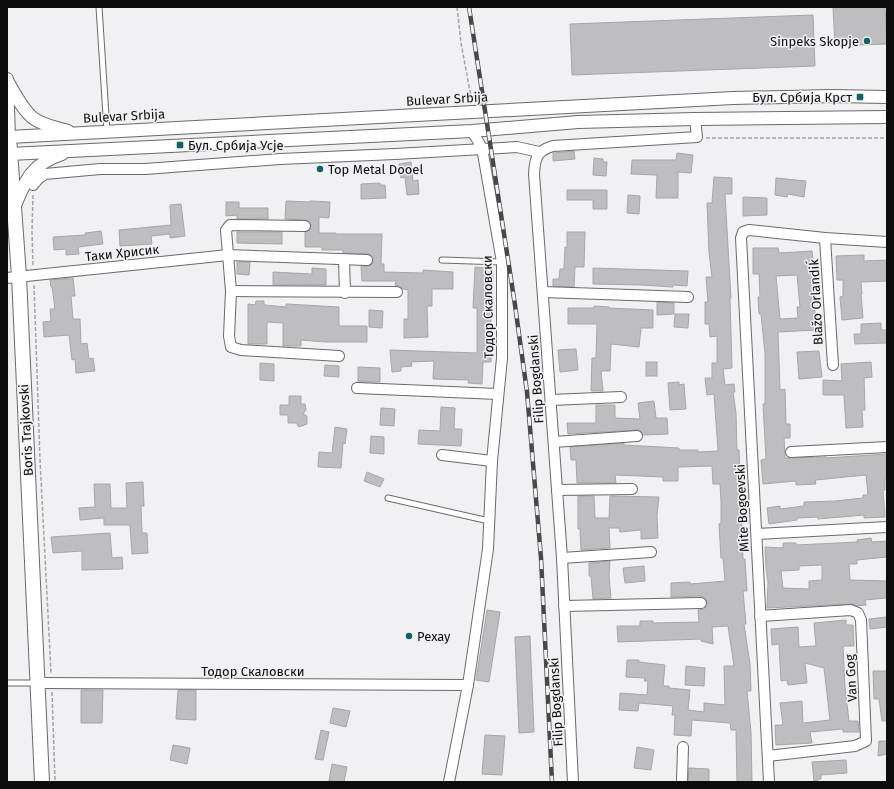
<svg xmlns="http://www.w3.org/2000/svg" width="894" height="789" viewBox="0 0 894 789" font-family="'Fira Sans',sans-serif">
	<style>
		.building { fill: #bebec0; stroke: #a7a7a9; fill-rule: evenodd }
		.lines { fill: none; stroke-linecap: round; stroke-linejoin: round }
		.service-casing { stroke: #6a6a6c; stroke-width: 7 }
		.minor-casing { stroke: #6a6a6c; stroke-width: 12 }
		.tertiary-casing { stroke: #6a6a6c; stroke-width: 14 }
		.secondary-casing { stroke: #6a6a6c; stroke-width: 16 }
		.path { stroke: #a3a3a5; stroke-width: 1.5; stroke-dasharray: 4 2; stroke-linecap: butt }
		.service { stroke: #fff; stroke-width: 5 }
		.minor { stroke: #fff; stroke-width: 10 }
		.tertiary { stroke: #fff; stroke-width: 12 }
		.secondary { stroke: #fff; stroke-width: 14 }
		.rail-casing { stroke: #484849; stroke-width: 4.5 }
		.rail { stroke: #f1f1f3; stroke-width: 3; stroke-dasharray: 9; stroke-linecap: butt }
		.poi-dot { fill: #146363; stroke: #f1f1f3; stroke-width: 1.5 }
		.labels { text-anchor: middle; dominant-baseline: central; stroke-width: 3; stroke-linejoin: round; paint-order: stroke }
		.poi-label { font-size: 13px; fill: #0d0d0e; stroke: #f1f1f3; text-anchor: start }
		.street-label { font-size: 13px; fill: #0d0d0e; stroke: #f1f1f3 }
	</style>
	<rect width="100%" height="100%" fill="#f1f1f3"/>
	<g class="building">
		<polygon points="833,7 885,7 887,44 835,46"/>
		<polygon points="813,15 815,66 572,75 570,24"/>
		<polygon points="574,151 575,159 553,161 553,153"/>
		<polygon points="677,153 693,155 691,173 678,172 678,198 656,198 657,175 631,174 632,160 676,160"/>
		<polygon points="594,158 603,159 603,162 607,162 606,176 593,175"/>
		<polygon points="411,162 413,181 418,180 419,194 407,195 405,177 401,178 399,164"/>
		<polygon points="714,177 732,178 732,194 725,194 731,298 730,298 732,368 723,369 725,385 734,384 735,392 733,392 736,413 737,450 739,450 740,478 737,478 739,499 739,523 742,523 743,559 745,559 747,591 743,591 746,624 744,624 750,664 751,691 747,691 751,732 752,782 737,782 736,730 731,730 730,723 692,720 691,736 674,735 675,715 672,715 673,706 639,703 638,711 619,710 620,693 647,695 648,681 644,681 645,678 626,677 627,660 639,660 639,662 665,665 663,686 669,686 669,688 690,690 688,710 704,712 704,703 725,705 724,666 734,666 728,626 712,627 713,644 701,641 701,639 618,642 617,626 640,626 640,621 653,621 653,623 699,622 698,610 704,609 706,606 707,603 706,599 701,596 671,597 671,583 690,582 690,584 725,581 723,558 721,558 719,524 721,523 721,502 720,484 713,484 712,466 678,467 678,481 663,481 663,477 615,475 616,483 577,483 576,460 571,460 570,447 624,443 624,445 679,448 679,450 698,450 698,452 718,451 714,394 707,395 705,378 712,378 712,363 717,363 717,336 710,337 709,324 705,324 705,302 708,302 706,277 712,277 709,253 707,203 712,203"/>
		<polygon points="776,178 806,181 804,197 788,194 787,197 775,195"/>
		<polygon points="380,183 380,185 385,185 386,198 361,199 361,184"/>
		<polygon points="567,190 607,190 607,209 593,209 593,200 567,200"/>
		<polygon points="628,195 640,196 639,214 627,213"/>
		<polygon points="743,197 767,198 767,215 743,216"/>
		<polygon points="286,201 310,202 310,201 330,202 329,218 319,217 319,233 336,233 336,234 382,234 381,264 384,264 384,272 423,273 423,270 453,272 453,289 432,289 432,306 427,306 428,337 404,338 404,319 408,319 408,290 403,289 400,286 395,285 396,281 362,281 361,266 370,266 373,263 373,257 370,254 343,253 343,250 322,250 322,247 305,247 305,232 310,230 311,223 305,220 285,219"/>
		<polygon points="226,202 239,202 239,208 268,208 268,219 237,219 237,215 226,216"/>
		<polygon points="181,204 185,236 170,238 170,234 151,236 152,244 120,246 119,230 171,225 170,205"/>
		<polygon points="101,231 103,244 78,247 79,254 66,255 66,249 54,250 53,237 85,235 85,233"/>
		<polygon points="237,232 282,232 282,244 237,243"/>
		<polygon points="567,232 585,232 584,267 575,267 574,287 553,286 553,279 559,279 560,269 564,269 565,247 567,248"/>
		<path d="M753 248H778L779 253 812 251 815 276 813 277V294L817 330 778 332 780 390 785 389 786 424H790V438H784L785 458 826 457V458L887 454V478H885V490H883L885 517 864 518V515L818 519V517L797 518V520L769 524 767 508 780 506V509L804 506V502L835 501 863 498V495H868L866 475 815 480 816 484 796 485V481L763 484 761 460 766 459 763 404H765V354L761 314H759L758 297H760L759 274H753ZM797 275 800 307H797L798 318 780 319 776 276Z"/>
		<polygon points="864,255 864,261 887,260 887,281 861,282 862,294 861,294 863,318 842,320 840,297 843,296 843,280 837,280 836,256"/>
		<polygon points="237,262 250,262 249,275 237,274"/>
		<polygon points="475,267 487,268 487,272 493,273 491,309 491,362 483,362 482,384 468,383 469,380 433,379 434,361 411,362 412,366 401,367 401,371 392,372 390,350 477,353 477,308 473,308"/>
		<polygon points="312,268 326,269 326,285 273,285 273,272 312,274"/>
		<polygon points="593,268 688,271 687,286 673,285 673,287 641,285 593,284"/>
		<polygon points="73,278 75,296 71,296 73,319 80,319 81,344 87,343 89,359 93,358 95,371 76,373 75,359 72,360 69,335 44,337 43,322 51,321 50,309 55,309 52,287 51,287 50,280"/>
		<polygon points="256,301 264,301 264,305 286,307 286,304 339,307 339,326 367,326 367,342 325,342 301,340 301,346 283,346 283,323 267,322 267,344 248,344 248,304 255,305"/>
		<polygon points="657,302 674,303 674,314 657,315"/>
		<polygon points="594,306 609,307 609,308 653,310 653,328 641,328 639,347 611,344 610,371 601,371 603,391 591,391 592,358 596,358 597,324 568,324 568,308 594,308"/>
		<polygon points="369,310 383,311 382,328 369,327"/>
		<polygon points="675,314 689,314 688,328 674,327"/>
		<polygon points="881,323 881,330 887,330 887,343 855,344 854,334 861,334 861,324"/>
		<polygon points="576,349 578,370 560,372 558,350"/>
		<polygon points="819,351 822,377 799,379 797,352"/>
		<rect x="646" y="362" width="11" height="14"/>
		<polygon points="871,362 872,377 864,378 865,410 862,410 863,427 846,428 844,395 823,395 823,380 842,381 841,364"/>
		<polygon points="260,363 274,364 274,381 260,380"/>
		<polygon points="325,365 339,366 339,377 324,376"/>
		<polygon points="358,367 380,368 380,382 358,382"/>
		<polygon points="679,382 679,385 684,384 686,409 670,410 668,383"/>
		<polygon points="289,396 301,396 301,404 305,404 306,410 303,414 307,416 307,424 299,427 296,423 288,423 288,415 280,415 280,405 289,405"/>
		<polygon points="654,401 656,418 667,418 668,434 643,435 640,430 637,430 568,434 567,423 596,423 596,405 615,405 615,418 640,419 638,403"/>
		<polygon points="441,407 455,408 454,429 462,429 461,446 418,444 419,430 440,431"/>
		<polygon points="381,408 395,409 394,426 380,425"/>
		<polygon points="335,427 347,429 345,444 343,443 341,468 318,467 319,452 332,453"/>
		<polygon points="371,436 384,437 384,454 370,453"/>
		<polygon points="367,472 384,479 380,487 364,481"/>
		<polygon points="143,482 144,506 141,506 142,533 147,533 148,553 132,554 130,526 128,525 104,525 104,518 80,520 79,508 95,507 94,484 110,484 111,508 127,508 126,483"/>
		<polygon points="578,496 594,496 595,518 609,518 610,496 659,497 657,516 658,538 641,539 641,530 620,532 619,528 609,528 610,548 581,550 580,529 578,529"/>
		<polygon points="110,533 112,558 122,557 123,569 82,570 82,551 53,553 51,537"/>
		<path d="M871 538 872 542 887 541V557L857 560V564H849L850 580 887 581V598L865 600 866 605 857 606 851 604 767 608 768 582 766 569 765 547 783 548V543H796V545L858 542 857 540ZM822 565V580L809 581V589L783 588 781 571 799 570V566Z"/>
		<polygon points="610,561 609,576 611,598 593,599 591,576 589,576 589,563"/>
		<polygon points="644,566 645,581 625,583 623,568"/>
		<polygon points="487,610 500,612 489,682 476,680"/>
		<polygon points="887,617 887,627 870,629 869,619"/>
		<polygon points="846,620 846,625 853,625 854,646 843,646 845,687 849,721 858,721 859,732 843,732 843,729 810,732 812,743 776,745 775,725 783,725 780,703 802,701 803,723 830,720 824,668 805,663 807,683 788,685 787,680 781,681 779,644 772,645 771,629 798,627 799,647 816,646 814,623"/>
		<polygon points="530,636 534,732 519,733 515,637"/>
		<polygon points="686,666 705,668 704,686 685,685"/>
		<polygon points="873,671 887,671 887,721 882,721 879,699 874,699"/>
		<polygon points="81,690 103,690 102,723 81,723"/>
		<polygon points="178,690 196,690 196,720 176,719"/>
		<polygon points="333,708 350,711 346,727 330,723"/>
		<polygon points="321,730 329,732 323,760 315,759"/>
		<polygon points="485,735 505,736 502,775 482,774"/>
		<polygon points="879,741 887,741 887,754 878,756"/>
		<polygon points="173,745 190,748 187,764 170,760"/>
		<polygon points="637,747 654,750 651,770 634,768"/>
		<polygon points="846,760 847,773 821,775 821,779 814,781 812,762"/>
		<polygon points="332,764 347,767 344,782 329,781"/>
		<polygon points="689,768 709,769 709,782 688,782"/>
	</g>
	<g class="lines">
		<defs>
			<g id="service">
				<polyline points="99,7 107,131"/>
				<polyline points="442,260 502,262"/>
				<polyline points="388,498 489,521"/>
				<polyline points="7,683 36,683"/>
			</g>
			<g id="minor">
				<polyline points="33,185 39,178 45,174 100,169 145,169 280,159 395,154 517,147 539,152"/>
				<polyline points="305,226 230,225 226,230 231,291 229,336 231,347 241,350 339,356"/>
				<polyline points="825,238 833,365"/>
				<polyline points="344,260 345,293"/>
				<polyline points="7,278 228,255 367,260"/>
				<polyline points="231,291 397,292"/>
				<polyline points="543,292 688,297"/>
				<polyline points="357,388 498,394"/>
				<polyline points="551,400 621,397"/>
				<polyline points="554,442 637,436"/>
				<polyline points="791,452 887,447"/>
				<polyline points="442,455 492,461"/>
				<polyline points="557,490 632,489"/>
				<polyline points="757,534 887,527"/>
				<polyline points="562,558 651,552"/>
				<polyline points="564,606 701,603"/>
				<polyline points="760,616 851,610 858,613 861,620 866,741 855,746 768,756"/>
				<polyline points="38,683 468,685"/>
				<polyline points="449,782 468,685 488,549 492,461 502,358 502,262 482,148 472,131"/>
				<path d="M573 782 562 558 534 174C535 157 537 151 553 146L697 137 695 119"/>
				<polyline points="682,782 683,747"/>
				<polyline points="769,782 741,238 743,232 749,230 825,238 887,242"/>
			</g>
			<g id="tertiary">
				<polyline points="7,79 9,137 733,98 831,96 887,97"/>
				<path d="M8 82C15 94 22 109 33 118 42 125 57 128 68 131"/>
				<polyline points="10,154 472,131 578,122 695,119 887,117"/>
				<path d="M14 208C25 181 31 164 62 154"/>
			</g>
			<polyline id="secondary" points="7,137 9,137 19,276 42,782"/>
		</defs>
		<use href="#service" class="service-casing"/>
		<use href="#minor" class="minor-casing"/>
		<use href="#tertiary" class="tertiary-casing"/>
		<use href="#secondary" class="secondary-casing"/>
		<g class="path">
			<polyline points="457,7 461,43 472,102"/>
			<polyline points="706,138 887,138"/>
			<polyline points="33,195 32,232 33,265"/>
			<polyline points="34,285 40,460 51,673"/>
			<polyline points="52,692 55,782"/>
		</g>
		<use href="#service" class="service"/>
		<use href="#minor" class="minor"/>
		<use href="#tertiary" class="tertiary"/>
		<use href="#secondary" class="secondary"/>
		<defs>
			<polyline id="rail" points="469,7 515,305 527,392 541,558 552,782"/>
		</defs>
		<use href="#rail" class="rail-casing"/>
		<use href="#rail" class="rail"/>
	</g>
	<g class="poi-dot">
		<circle cx="867" cy="41" r="4"/>
		<rect x="856" y="93" width="8" height="8" rx="2"/>
		<rect x="176" y="141" width="8" height="8" rx="2"/>
		<circle cx="320" cy="169" r="4"/>
		<circle cx="409" cy="636" r="4"/>
	</g>
	<g class="labels">
		<g class="poi-label">
			<text x="859" y="41" text-anchor="end">Sinpeks Skopje</text>
			<text x="852" y="97" text-anchor="end">Бул. Србија Крст</text>
			<text x="188" y="145">Бул. Србија Усје</text>
			<text x="328" y="169">Top Metal Dooel</text>
			<text x="417" y="636">Рехау</text>
		</g>
		<g class="street-label">
			<text transform="translate(447 99) rotate(-3)">Bulevar Srbija</text>
			<text transform="translate(124 116) rotate(-3)">Bulevar Srbija</text>
			<text transform="translate(122 253) rotate(-6)">Таки Хрисик</text>
			<text transform="translate(816 302) rotate(-93)">Blažo Orlandiḱ</text>
			<text transform="translate(488 307) rotate(-91)">Тодор Скаловски</text>
			<text transform="translate(536 379) rotate(-94)">Filip Bogdanski</text>
			<text transform="translate(26 430) rotate(-93)">Boris Trajkovski</text>
			<text transform="translate(742 508) rotate(-93)">Mite Bogoevski</text>
			<text x="253" y="671">Тодор Скаловски</text>
			<text transform="translate(851 678) rotate(-93)">Van Gog</text>
			<text transform="translate(556 702) rotate(-93)">Filip Bogdanski</text>
		</g>
	</g>
	<rect width="894" height="789" fill="none" stroke="#0d0d0e" stroke-width="16"/>
</svg>
